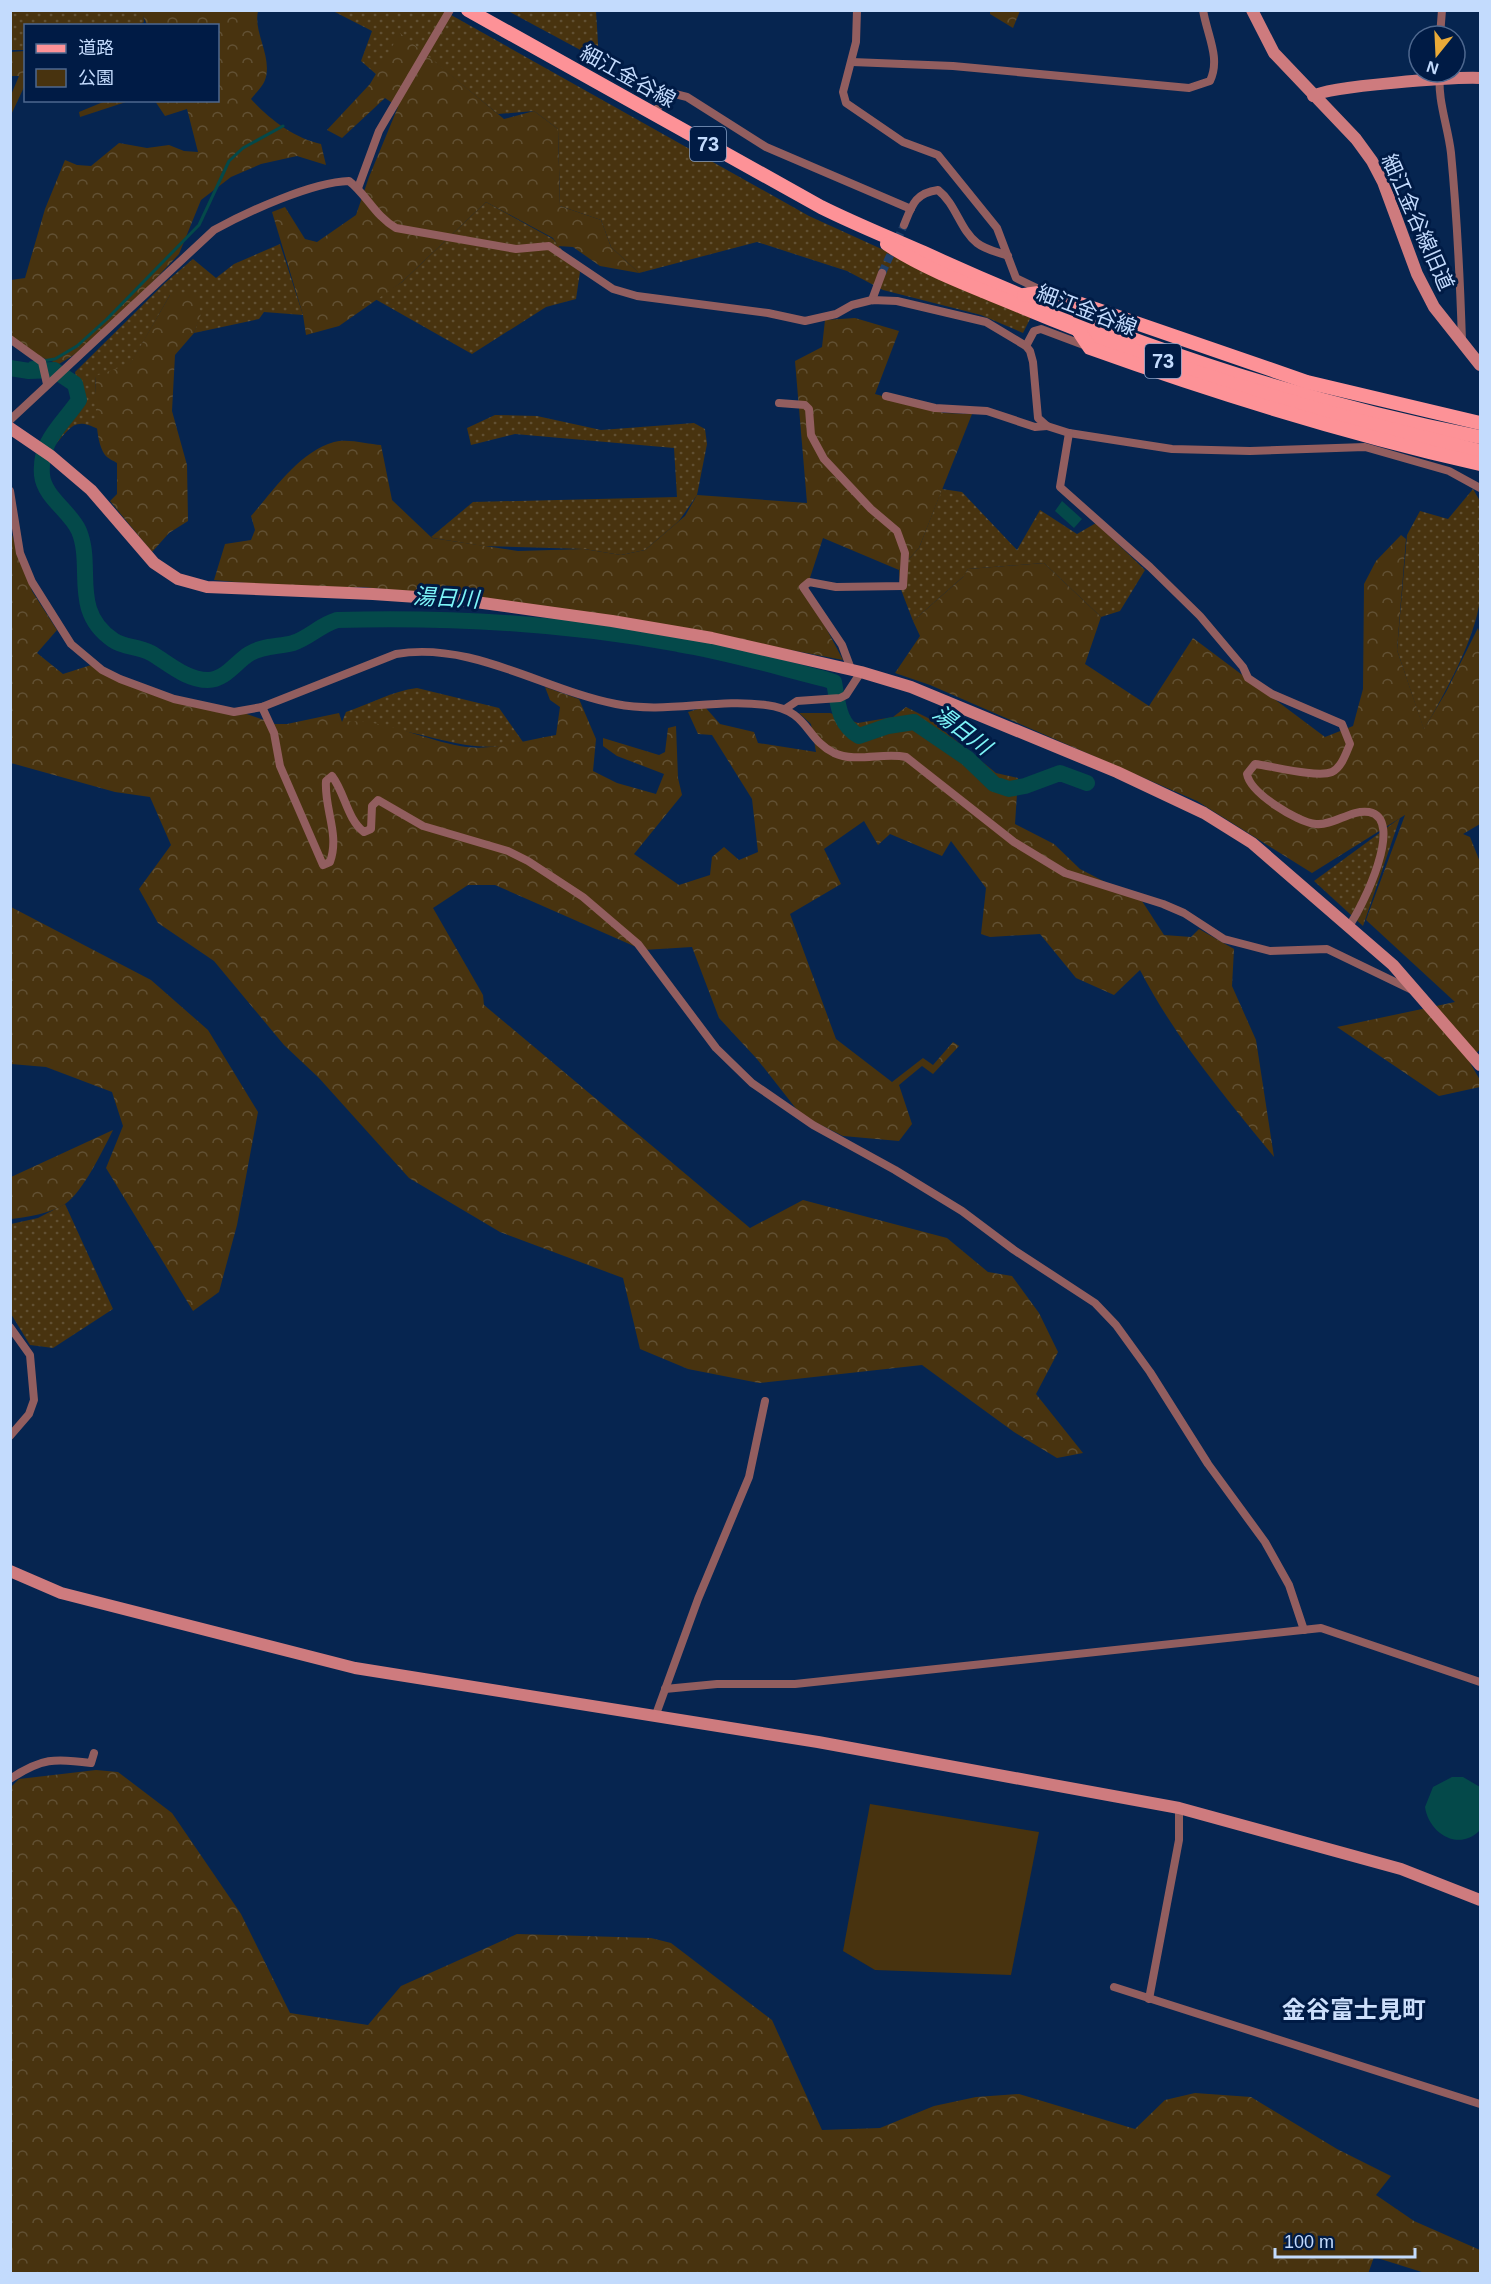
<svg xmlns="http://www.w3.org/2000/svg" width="1491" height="2284" viewBox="0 0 1491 2284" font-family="Arial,'Noto Sans JP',sans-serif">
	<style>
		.green { fill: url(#green-dots) }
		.forest { fill: url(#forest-crowns) }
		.pitch { fill: #48330f }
		.water { fill: #04494a }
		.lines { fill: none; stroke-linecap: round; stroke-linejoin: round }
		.stream { stroke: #04494a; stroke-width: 3 }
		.river { stroke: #04494a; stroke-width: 16 }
		.street-tunnel { stroke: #22406a; stroke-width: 8; stroke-dasharray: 8 4; stroke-linecap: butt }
		.street { stroke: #925e5f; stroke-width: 8 }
		.secondary { stroke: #ce7b7e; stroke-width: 12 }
		.primary { stroke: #fd9297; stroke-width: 14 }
		.labels { text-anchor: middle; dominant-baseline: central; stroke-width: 6; stroke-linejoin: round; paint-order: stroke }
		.shield { fill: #001b45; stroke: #88a1c6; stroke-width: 1.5 }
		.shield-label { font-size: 20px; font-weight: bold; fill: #c3dbfd }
		.street-label { font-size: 21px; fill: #c3dbfd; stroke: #001b45 }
		.water-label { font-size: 22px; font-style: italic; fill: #7df6f9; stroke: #001b45 }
		.quarter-label { font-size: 24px; font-weight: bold; fill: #ccdffb; stroke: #001b45 }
	</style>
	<defs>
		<pattern id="green-dots" width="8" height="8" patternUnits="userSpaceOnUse" patternTransform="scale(1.5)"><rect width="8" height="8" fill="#48330f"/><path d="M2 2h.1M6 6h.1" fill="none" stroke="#615033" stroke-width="1.8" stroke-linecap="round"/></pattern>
		<pattern id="forest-crowns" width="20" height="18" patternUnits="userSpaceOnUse" patternTransform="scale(1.5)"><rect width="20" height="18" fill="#48330f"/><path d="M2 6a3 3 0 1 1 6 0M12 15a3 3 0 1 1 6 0" fill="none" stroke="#615033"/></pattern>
	</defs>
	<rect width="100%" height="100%" fill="#062550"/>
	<g class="green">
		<polygon points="10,11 143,11 144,22 138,26 26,26 25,50 11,50"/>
		<polygon points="333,11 444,11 809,216 1031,317 1023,333 981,315 883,290 847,271 757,242 639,273 611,247 601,220 560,206 558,129 534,111 498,114 400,34 377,75 361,61 372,31"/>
		<polygon points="508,11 596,11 599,60"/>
		<polygon points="486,202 553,239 580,272 576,299 546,307 472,354 375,299 402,282"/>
		<path d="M280 244 303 315 264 312 259 319 194 333 200 314 170 295 130 365 95 377 98 429C74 417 71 427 55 445L56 436 81 399 75 372 166 282 193 259 216 278 234 264Z"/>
		<polygon points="495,415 537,416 601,430 694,423 705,429 707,444 697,495 679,521 645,550 621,555 584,549 483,546 433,538 431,537 473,502 677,497 674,448 515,434 471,445 467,428"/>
		<polygon points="942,489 962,492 1017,550 1040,510 1077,534 1096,523 1145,570 1120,611 1101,617 1044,563 968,569 964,576 913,621 900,587 899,570 919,548"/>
		<path d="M1473 489 1480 501C1480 532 1484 567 1480 598 1476 639 1444 694 1424 730L1397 650 1407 535 1420 511 1448 519Z"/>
		<path d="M417 688 499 708 523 742C476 755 443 738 398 730 380 726 361 725 342 722L346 712C370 704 392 691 417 688Z"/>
		<polygon points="1400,818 1363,926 1314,881"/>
		<polygon points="65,1204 113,1309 53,1348 30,1345 11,1314 11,1224 38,1218"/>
	</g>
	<g class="forest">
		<path d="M141 11H258C253 33 273 57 265 80 263 86 255 94 251 99 269 119 294 138 321 144L326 165 297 156 261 164 231 177 201 200 179 254 97 341 59 364 30 353 11 339V280L25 278 45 209 65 160 77 165 91 166 119 143 147 148 169 145 184 151 198 152 187 109 165 116 155 101 218 100V26L147 25Z"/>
		<polygon points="990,11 990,10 1020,11 1013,28 990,14"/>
		<polygon points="400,33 504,119 534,111 558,129 560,206 601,220 611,247 639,273 600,266 573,247 558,246 553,238 486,202 402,282 339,326 306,335 303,315 272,212 285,207 305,239 317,242 356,215 369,177 398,107 385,98 342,138 327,130 370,84"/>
		<polygon points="25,51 25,85 11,115 11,95 19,76 11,76 11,52"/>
		<polygon points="108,100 129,101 80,117 79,112"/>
		<path d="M196 294 201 314 194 333 175 355 172 411 187 465 188 521 169 533 152 552 110 501 117 494V463C114 461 107 458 105 455 93 438 97 397 95 376L130 364 170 295Z"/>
		<path d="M855 318 899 331 875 394 944 413 972 414 919 548 899 570 823 538 806 590 843 660 640 621 555 608 363 587 308 589 214 580 225 544 251 540 255 530 251 516C274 490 299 452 334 442 347 438 368 444 381 445L392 500 432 538 518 551 584 549 621 555 645 550 685 516 697 495 807 503 795 361 822 347 825 320Z"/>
		<path d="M10 529 32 591 57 630 37 653 63 674 91 665 165 699 241 712 275 724H287L339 713 342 722C379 717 424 740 460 746 493 752 524 740 556 735L560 707 550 700 545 687 579 699 596 739 593 771 617 783 656 794 664 774 617 756 603 746V738L659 755 665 752 668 728 676 726 678 778 682 795 634 854 679 885 710 875 712 857 724 847 739 860 758 852 752 799 712 735 698 734 688 712 705 707 720 724 754 732 758 743 816 752 811 724 799 713H830L858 723 893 717 906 707 928 718 996 773 1018 778 1015 824 1054 844 1080 869 1142 901 1164 935 1191 937 1199 929 1234 949 1232 986 1256 1040 1274 1157C1226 1098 1175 1038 1140 970L1114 995 1076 978 1040 934 990 937 981 934 986 888 951 841 942 856 890 834 878 845 864 821 824 849 841 884 790 914 836 1039 892 1082 923 1058 933 1065 953 1042 959 1046 933 1074 922 1066 899 1085 912 1124 899 1141 843 1136 801 1115 757 1059 719 1018 692 947 643 950 495 885H468L433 908 483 995 484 1005 750 1228 803 1200 947 1238 988 1272 1012 1276 1039 1313 1058 1352 1036 1394 1083 1453 1057 1458 1014 1432 922 1365 759 1383 688 1369 640 1349 623 1278 500 1232 409 1178 319 1078 284 1045 214 961 158 923 139 889 171 845 150 797 115 792 11 763Z"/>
		<polygon points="1401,535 1406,539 1397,650 1424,729 1446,692 1478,628 1480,635 1480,824 1463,834 1470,837 1480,862 1480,1049 1469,1061 1480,1080 1480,1087 1439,1096 1337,1027 1455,1002 1366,920 1405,815 1312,873 1197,801 930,685 895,673 920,636 913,621 963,577 968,569 1044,563 1101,617 1085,664 1149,706 1193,638 1325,737 1353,726 1363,689 1364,584 1376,561"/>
		<polygon points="11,907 151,980 208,1030 258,1112 237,1225 219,1292 193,1311 106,1168 123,1126 112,1092 46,1067 11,1064"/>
		<path d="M113 1130C103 1150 83 1192 65 1204 50 1214 27 1217 11 1219V1177Z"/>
		<polygon points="96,1770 118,1772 172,1813 241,1914 290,2013 368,2025 401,1986 517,1934 651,1938 671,1943 772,2020 822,2130 880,2128 934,2106 976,2097 1019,2094 1135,2129 1165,2100 1195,2093 1251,2097 1337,2149 1391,2176 1376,2195 1414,2221 1480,2250 1480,2273 1425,2273 1374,2257 1368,2274 11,2273 11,1787 19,1779"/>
	</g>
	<polygon class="pitch" points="870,1804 1039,1832 1011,1975 875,1970 843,1951"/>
	<g class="water">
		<polygon points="1062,501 1082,519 1074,528 1055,511"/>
		<path d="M1452 1777H1463L1480 1787V1830C1459 1852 1429 1834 1425 1807L1433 1787Z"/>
	</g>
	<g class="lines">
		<polyline class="stream" points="29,371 30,363 55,359 77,346 107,319 199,225 229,161 243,148 283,126"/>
		<path class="river" d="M10 368 29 371 54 370 75 384 79 400C62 425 39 441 42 475 44 497 71 512 79 531 94 567 70 611 113 640 124 648 139 646 151 653 168 663 186 680 208 680 225 680 236 662 249 654 263 645 279 647 293 643 309 638 320 625 337 620 451 617 565 623 678 644 728 652 777 667 825 679L834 682C838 703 838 724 859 736L888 726 914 722 967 758 994 784 1009 789 1025 786 1060 773 1087 783"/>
		<polyline class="street-tunnel" points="882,273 904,225"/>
		<g class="street">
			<polyline points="857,10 856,42 843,92 846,103 903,142 938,155 997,228 1016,278 1043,291"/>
			<polyline points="1440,36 1442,10"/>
			<path d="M852 62 953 66 1189 88 1210 81C1221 58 1207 35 1203 10"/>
			<path d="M1440 72C1437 100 1448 126 1451 153 1457 216 1460 278 1462 341"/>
			<polyline points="653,114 664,100 675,94 687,97 766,147 911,209"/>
			<polyline points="358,188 379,131 450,10"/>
			<path d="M904 225C912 205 915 193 938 190 956 204 960 230 977 243 986 250 998 252 1008 256"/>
			<polyline points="872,300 882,273"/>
			<polyline points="10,339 42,362 47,384"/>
			<polyline points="1026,346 1034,331 1041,329 1089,347"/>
			<polyline points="886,396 935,408 987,411 1035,427 1047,426"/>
			<polyline points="779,403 805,405 809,409 811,435 824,459 871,509 897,531 905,553 903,586 836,587 809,582 803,587 842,645 851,669"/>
			<path d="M10 420 214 230C247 212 312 182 349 181 367 195 375 216 396 228L516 249 549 246 613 289 637 296 768 313 805 321 836 314 852 305 872 300 897 301 986 322 1026 346 1030 351 1033 362 1038 418 1047 426 1069 433 1172 449 1250 451 1365 447 1449 471 1480 488"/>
			<path d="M1069 433 1060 487 1150 567 1200 616 1243 667 1248 678 1272 694 1342 724 1350 744C1346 753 1342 767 1332 772 1317 778 1272 766 1255 764L1247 774C1250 793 1297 822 1316 824 1333 826 1351 809 1369 812 1406 819 1362 908 1349 926"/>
			<path d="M10 491 20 553 32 582 71 644 102 670 120 679 174 699 234 712 262 707 396 654C472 641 544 690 616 704 665 714 717 698 766 705 809 710 805 739 834 753 856 763 883 752 906 757L1014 842 1065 873 1163 904 1184 913 1224 939 1270 951 1327 949 1414 991"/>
			<path d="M262 707 274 733 280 766 323 865 330 862C340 834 324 809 326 781L332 776C345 793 347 819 364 832L371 829 372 806 378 800 423 826 508 851 528 861 583 897 638 944 716 1048 752 1083 813 1125 895 1170 962 1211 1014 1250 1095 1303 1116 1325 1150 1372 1208 1464 1265 1542 1289 1585 1304 1630"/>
			<polyline points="785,709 797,701 840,698 846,695 861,672"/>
			<polyline points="10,1327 30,1355 34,1400 29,1414 10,1436"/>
			<polyline points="665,1689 717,1684 795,1684 1321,1628 1480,1682"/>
			<polyline points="655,1717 698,1599 749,1477 765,1401"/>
			<path d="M10 1779C41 1758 55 1758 91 1763L94 1753"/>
			<polyline points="1114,1987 1480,2104"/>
			<polyline points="1149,1999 1179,1840 1179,1808"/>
		</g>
		<g class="secondary">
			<polyline points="1252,10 1274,53 1356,139 1372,161 1383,182 1417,274 1434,307 1480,365"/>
			<path d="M1313 96C1328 86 1456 77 1480 78"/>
			<polyline points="10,428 51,456 91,490 154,563 178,579 207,587 373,594 461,600 612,621 712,638 861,672 911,687 1117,772 1204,813 1252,843 1393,965 1480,1065"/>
			<polyline points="10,1571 61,1593 355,1668 818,1742 1179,1808 1401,1869 1480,1900"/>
		</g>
		<g class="primary">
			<path d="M468 10 821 207C855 224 890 238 924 253 1101 334 1290 400 1480 437"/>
			<path d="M887 244C928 271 977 288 1022 307 1170 369 1325 415 1480 451"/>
			<polyline points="1024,295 1046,292 1307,382 1480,423"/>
			<path d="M1078 330 1090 348C1218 394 1348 434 1480 464"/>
		</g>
	</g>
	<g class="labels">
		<g class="shield">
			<rect x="690" y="127" width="36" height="34" rx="4.5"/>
			<rect x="1145" y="344" width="36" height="34" rx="4.5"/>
		</g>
		<g class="shield-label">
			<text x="708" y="144">73</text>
			<text x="1163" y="361">73</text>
		</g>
		<g class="street-label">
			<text transform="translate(628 76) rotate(29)">細江金谷線</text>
			<text transform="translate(1418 222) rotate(66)">細江金谷線旧道</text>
			<text transform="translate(1087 310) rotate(21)">細江金谷線</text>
		</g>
		<g class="water-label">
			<text transform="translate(446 598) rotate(3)">湯日川</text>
			<text transform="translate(962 730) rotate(37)">湯日川</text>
		</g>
		<g class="quarter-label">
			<text x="1354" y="2009">金谷富士見町</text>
		</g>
	</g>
	<rect width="1491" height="2284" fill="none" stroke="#c3dbfd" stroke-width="24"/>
	<rect x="24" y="24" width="195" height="78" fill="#001b45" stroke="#4e688f" stroke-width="1.5"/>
	<rect x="36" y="44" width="30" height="9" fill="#fd9297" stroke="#4e688f" stroke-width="1.5"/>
	<text x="78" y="54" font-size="18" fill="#c3dbfd">道路</text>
	<rect x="36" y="69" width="30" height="18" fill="#48330f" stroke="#4e688f" stroke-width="1.5"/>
	<text x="78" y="84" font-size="18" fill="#c3dbfd">公園</text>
	<g transform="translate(1437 54) rotate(198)"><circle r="28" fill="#001b45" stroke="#4e688f" stroke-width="1.5"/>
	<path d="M0-4.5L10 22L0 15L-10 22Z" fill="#eaaa38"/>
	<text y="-9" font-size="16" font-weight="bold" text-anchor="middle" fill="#c3dbfd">N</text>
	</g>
	<path d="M1275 2248v9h140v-9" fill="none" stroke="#c3dbfd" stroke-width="3"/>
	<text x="1284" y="2248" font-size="18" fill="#c3dbfd" stroke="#001b45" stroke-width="4.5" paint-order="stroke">100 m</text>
</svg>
